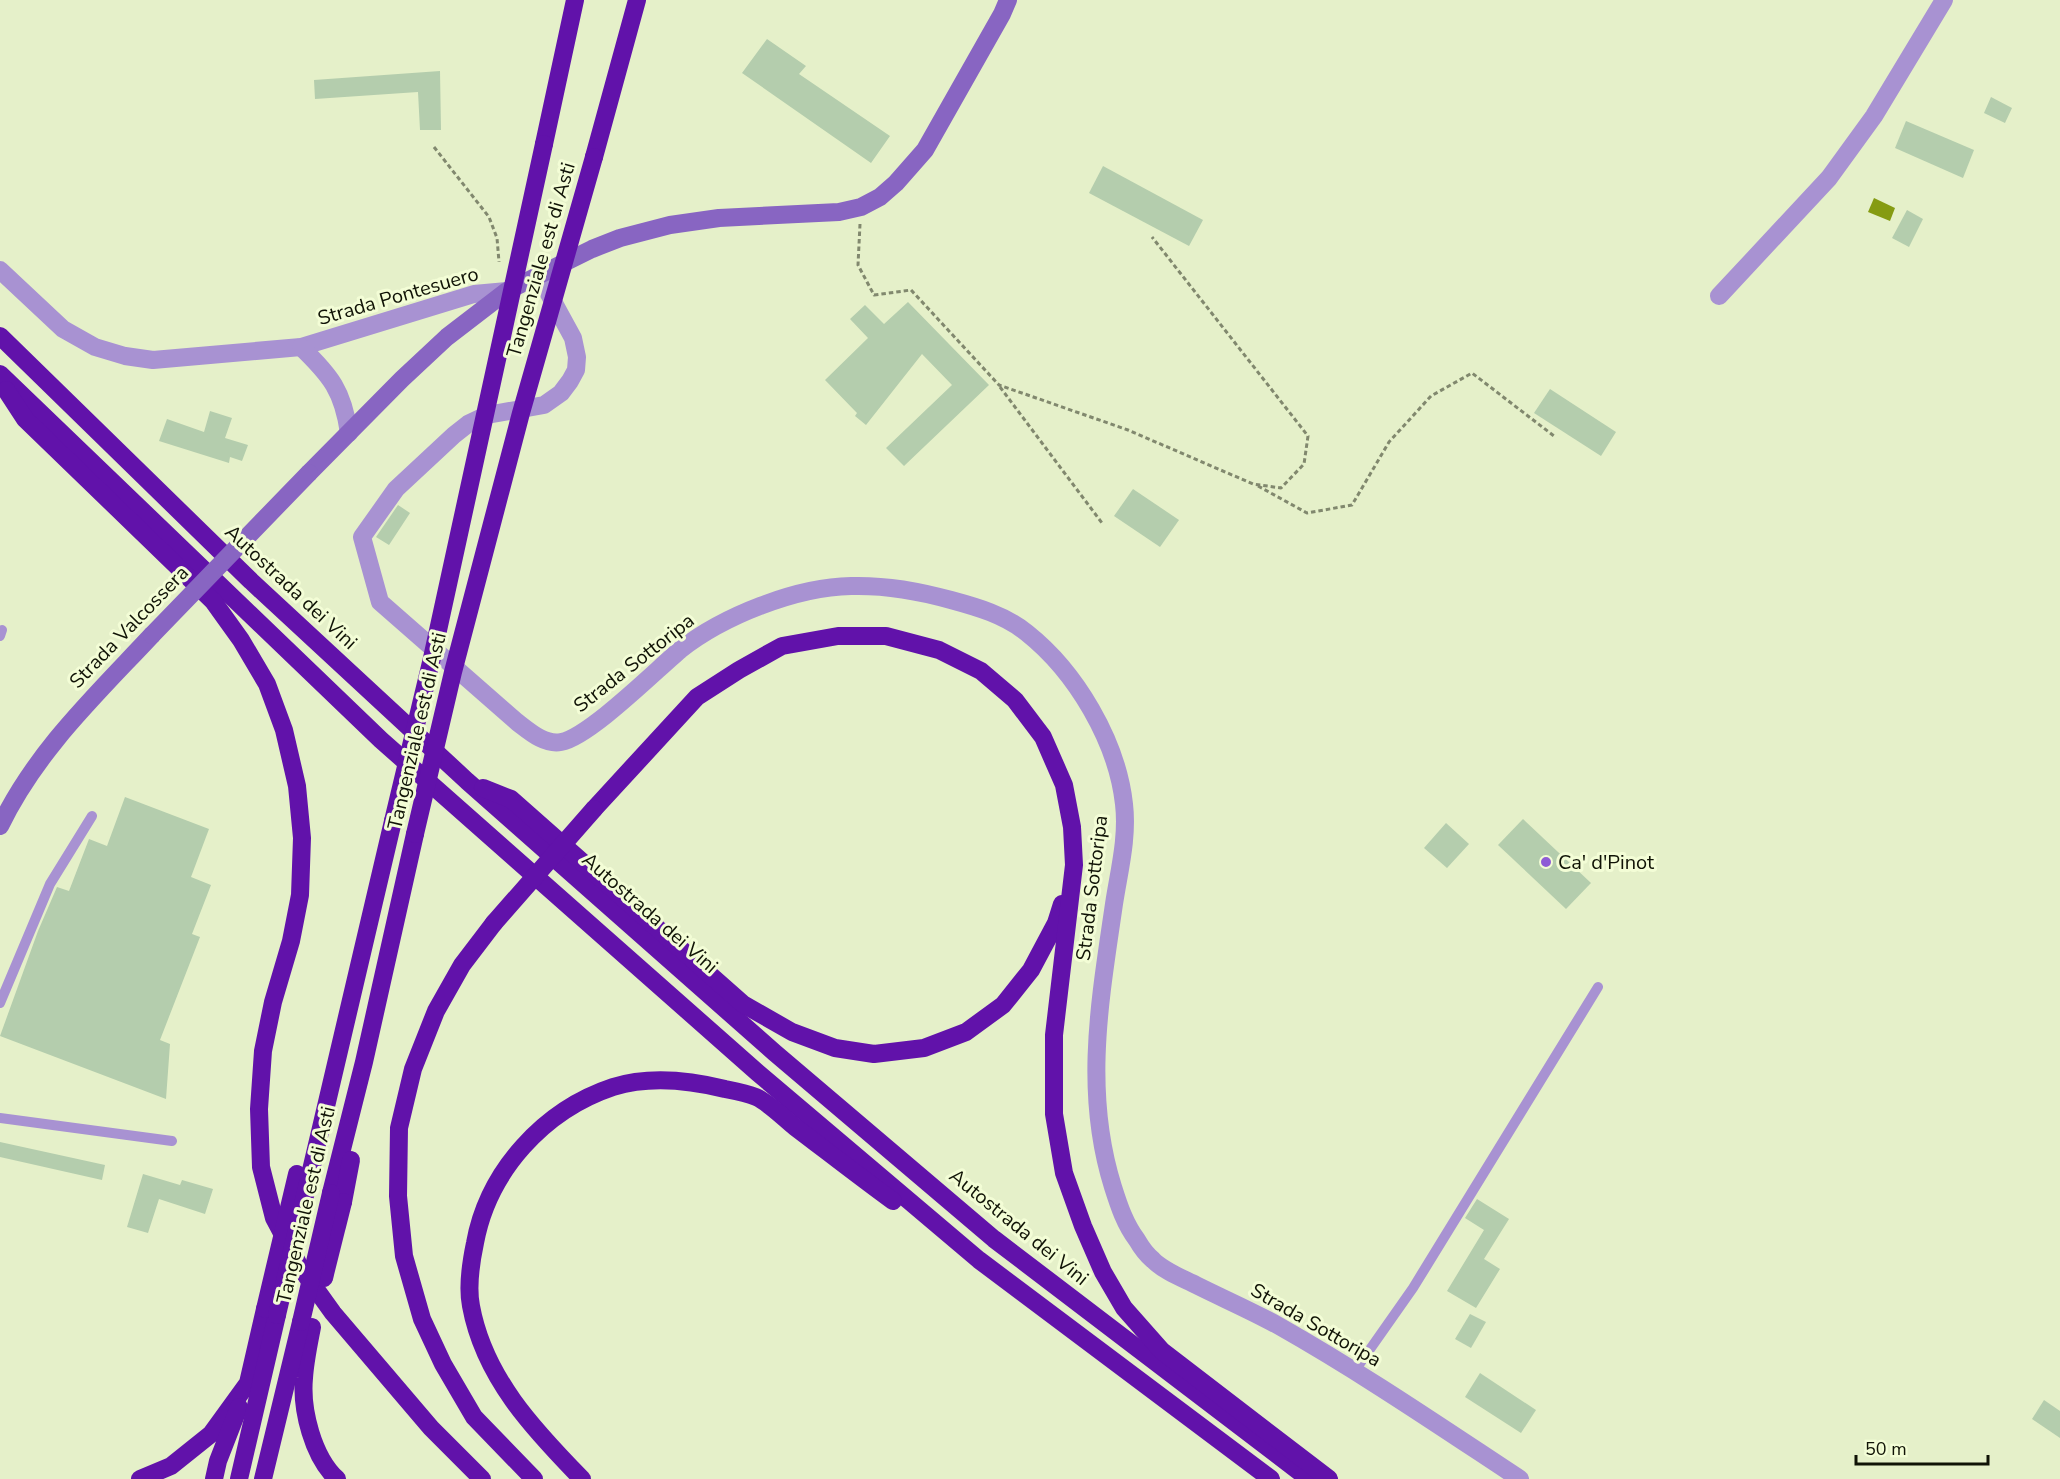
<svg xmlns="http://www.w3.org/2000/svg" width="2060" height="1479" viewBox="0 0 2060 1479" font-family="'Nunito Sans',sans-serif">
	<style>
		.water { fill: #859b12 }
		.building { fill: #b4cdad }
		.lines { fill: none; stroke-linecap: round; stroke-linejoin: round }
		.path { stroke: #81886e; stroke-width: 3; stroke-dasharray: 4.5 3; stroke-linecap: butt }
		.lane { stroke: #a892d2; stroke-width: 10 }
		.street { stroke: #a892d2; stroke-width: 18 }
		.secondary { stroke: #8865c2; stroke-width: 18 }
		.highway { stroke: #6112aa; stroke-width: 18 }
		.secondary-bridge { stroke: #8865c2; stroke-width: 18 }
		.highway-bridge { stroke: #6112aa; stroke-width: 18 }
		.poi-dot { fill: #8e5cd6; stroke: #f3fdd6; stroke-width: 2 }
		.labels { text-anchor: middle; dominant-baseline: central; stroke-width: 6; stroke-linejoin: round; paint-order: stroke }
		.street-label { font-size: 20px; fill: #101306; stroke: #f3fdd6 }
		.poi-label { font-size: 20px; fill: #101306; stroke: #f3fdd6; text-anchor: start }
	</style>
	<rect width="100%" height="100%" fill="#e5f0c9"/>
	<polygon class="water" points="1874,198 1895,208 1890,221 1868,212"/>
	<g class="building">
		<polygon points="767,39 806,66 799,74 890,136 871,163 742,73"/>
		<polygon points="440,71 441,130 420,130 418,92 315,99 314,80"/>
		<polygon points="1991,97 2012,108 2005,123 1984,113"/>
		<polygon points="1906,121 1974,150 1963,178 1895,148"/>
		<polygon points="1103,166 1203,220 1189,246 1089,193"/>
		<polygon points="1907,210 1923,219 1909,247 1892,238"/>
		<polygon points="908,302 989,385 904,466 886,448 952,385 922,354 866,425 855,416 857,413 825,380 868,338 850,319 865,305 884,324"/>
		<polygon points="1550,389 1616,432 1601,456 1534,413"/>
		<polygon points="210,411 232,418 225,438 248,445 242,461 230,457 229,463 159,441 167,419 204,432"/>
		<polygon points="1133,489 1179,520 1160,547 1114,516"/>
		<polygon points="398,505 410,513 389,545 376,537"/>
		<polygon points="125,797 209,829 191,877 211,885 192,934 200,937 160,1040 170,1044 166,1099 0,1036 38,931 57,887 69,891 89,839 107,846"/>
		<polygon points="1523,819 1591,883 1566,909 1498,845"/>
		<polygon points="1446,823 1469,844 1447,868 1424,848"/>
		<polygon points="0,1142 105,1165 102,1180 0,1157"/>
		<polygon points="143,1174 180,1185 182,1180 213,1189 205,1214 159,1199 148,1233 127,1227"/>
		<polygon points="1477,1199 1509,1219 1484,1259 1500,1269 1476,1308 1447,1291 1484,1230 1465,1218"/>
		<polygon points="1470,1314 1486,1322 1471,1348 1455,1339"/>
		<polygon points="1480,1373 1536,1410 1521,1433 1465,1397"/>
		<polygon points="2044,1400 2060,1411 2060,1438 2032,1419"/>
	</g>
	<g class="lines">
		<g class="path">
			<polyline points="434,147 489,217 497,238 499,262"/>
			<polyline points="860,224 858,265 874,295 911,290 999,385 1128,430 1253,484 1281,488 1304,464 1308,436 1152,237"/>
			<polyline points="1000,387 1102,523"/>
			<polyline points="1258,486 1307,513 1352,505 1389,442 1431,396 1472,373 1554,436"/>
		</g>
		<g class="lane">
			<polyline points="0,636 2,630"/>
			<polyline points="0,1003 50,884 92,816"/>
			<polyline points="0,1118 172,1141"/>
			<polyline points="1354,1372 1413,1288 1598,987"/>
		</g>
		<g class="street">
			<polyline points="0,270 63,329 95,347 125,356 153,360 301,347 474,294 507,291"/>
			<path d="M544 274 549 294 573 338 577 357 576 370 570 381 561 393 544 405 487 415 468 424 454 435 396 489 362 537 380 602 517 722C529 731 544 745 561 742 589 737 655 671 680 650 723 616 796 587 851 586 884 585 919 591 951 600 977 607 1005 615 1027 633 1076 672 1117 741 1124 804 1128 838 1119 871 1114 904 1100 1000 1083 1092 1113 1187 1119 1206 1125 1224 1137 1240 1141 1247 1147 1255 1153 1260 1164 1271 1182 1278 1196 1285 1224 1299 1252 1311 1279 1326 1362 1373 1441 1427 1520 1479"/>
			<polyline points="1719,296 1829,178 1874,116 1944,0"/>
			<path d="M301 347C331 376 343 391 349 433"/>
		</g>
		<g class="secondary">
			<polyline points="309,473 402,379 447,337 507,291 592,249 620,238 670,225 719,218 839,212 861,207 880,197 896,183 925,150 1002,14 1008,0"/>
			<path d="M0 826C37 750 95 696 152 635"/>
		</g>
		<g class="highway">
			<polyline points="544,144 575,0"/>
			<polyline points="594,157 637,0"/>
			<polyline points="0,336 251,581 467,781 775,1053 994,1239 1309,1479"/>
			<polyline points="0,374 381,740 758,1073 979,1260 1271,1479"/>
			<polyline points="6,390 25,419 213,601 241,640 267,684 284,730 297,786 302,838 300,895 291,941 273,1002 263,1051 259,1109 261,1167 274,1218 300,1267 333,1313 431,1428 482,1479"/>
			<polyline points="483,788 511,799 743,1004 792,1032 835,1048 874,1054 924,1048 966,1032 1003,1005 1031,970 1056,923 1062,904"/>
			<polyline points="594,809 697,697 739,670 782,646 838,636 886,636 939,650 981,671 1015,700 1043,737 1064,785 1072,827 1074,865 1054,1035 1054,1114 1064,1173 1083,1226 1103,1272 1124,1308 1162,1351 1329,1479"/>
			<polyline points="494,923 462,965 436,1011 413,1069 399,1128 398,1196 404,1256 422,1319 443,1364 474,1417 534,1479"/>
			<polyline points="308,1183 393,821"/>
			<polyline points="331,1193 364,1062 415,834"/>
			<polyline points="343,1202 351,1160"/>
			<path d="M312 1327C309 1343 305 1361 304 1378 301 1410 313 1457 337 1479"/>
			<polyline points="140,1479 171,1466 211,1434 248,1383 265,1309"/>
			<polyline points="214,1479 218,1461 239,1407"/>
			<polyline points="239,1479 277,1315"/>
			<polyline points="263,1479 301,1322"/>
			<path d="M582 1479C533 1429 484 1377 471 1306 467 1286 471 1262 475 1243 488 1171 544 1110 613 1087 648 1076 689 1080 725 1089 735 1091 746 1093 756 1097 768 1102 784 1118 795 1127 828 1152 860 1177 893 1201"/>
		</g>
		<polyline class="secondary-bridge" points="152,635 309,473"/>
		<g class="highway-bridge">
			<polyline points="393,821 432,658 544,144"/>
			<polyline points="415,834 453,672 521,413 594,157"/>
			<polyline points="494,923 594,809"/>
			<polyline points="324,1278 343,1202"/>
			<polyline points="265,1309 297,1174"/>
			<polyline points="277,1315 308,1183"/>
			<polyline points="301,1322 331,1193"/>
		</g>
	</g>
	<circle class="poi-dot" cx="1546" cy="862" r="6"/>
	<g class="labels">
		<g class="street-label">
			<text transform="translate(541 260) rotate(-74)">Tangenziale est di Asti</text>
			<text transform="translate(398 296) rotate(-16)">Strada Pontesuero</text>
			<text transform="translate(291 587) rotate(43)">Autostrada dei Vini</text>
			<text transform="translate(129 627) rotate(-46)">Strada Valcossera</text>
			<text transform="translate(634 663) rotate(-38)">Strada Sottoripa</text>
			<text transform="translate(417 731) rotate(-77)">Tangenziale est di Asti</text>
			<text transform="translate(1092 888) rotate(-83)">Strada Sottoripa</text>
			<text transform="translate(650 913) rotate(41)">Autostrada dei Vini</text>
			<text transform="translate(306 1205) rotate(-77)">Tangenziale est di Asti</text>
			<text transform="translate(1019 1227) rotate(39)">Autostrada dei Vini</text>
			<text transform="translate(1316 1325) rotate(30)">Strada Sottoripa</text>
		</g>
		<g class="poi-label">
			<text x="1558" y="862">Ca' d'Pinot</text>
		</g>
	</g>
	<path d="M1856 1455v9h132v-9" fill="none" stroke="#101306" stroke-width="3"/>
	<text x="1865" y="1455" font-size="18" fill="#101306" stroke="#f3fdd6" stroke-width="4.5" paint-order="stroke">50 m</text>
</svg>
